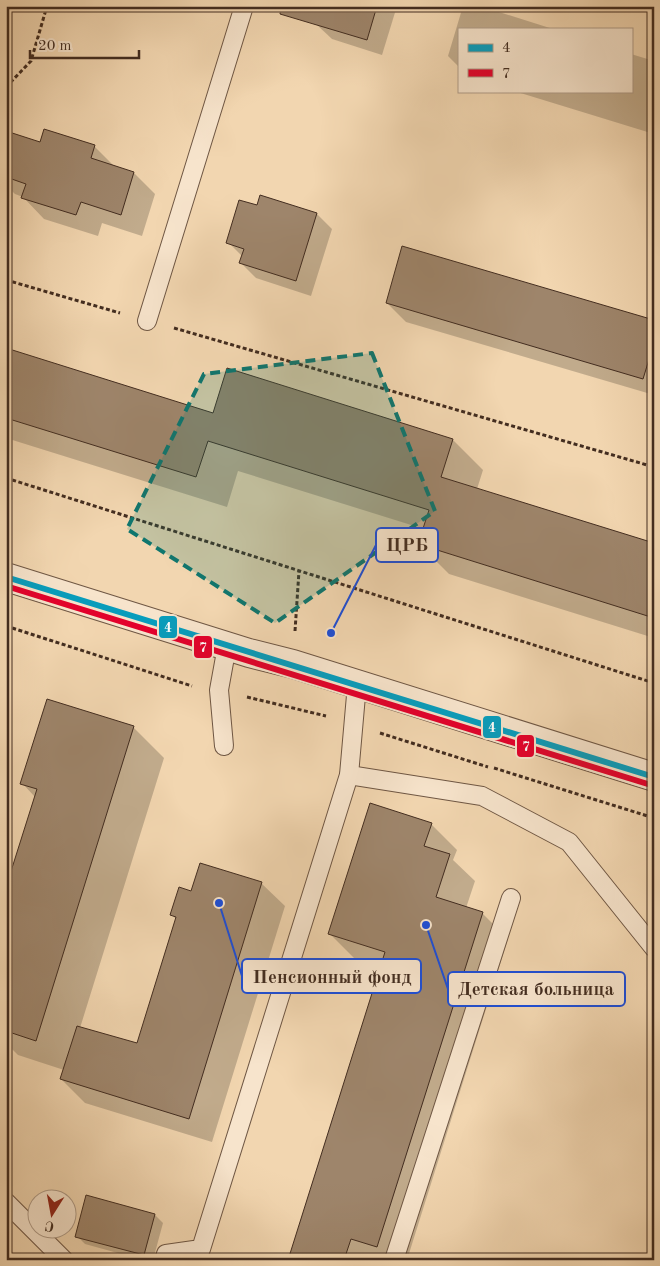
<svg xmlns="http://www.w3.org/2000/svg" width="660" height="1266" viewBox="0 0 660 1266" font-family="'Old Standard TT',serif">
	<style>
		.shadow { fill: #0003 }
		.building { fill: #9e856b; stroke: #432d20 }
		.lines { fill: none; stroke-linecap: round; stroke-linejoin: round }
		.service-casing { stroke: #6f5744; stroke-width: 20 }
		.tertiary-casing { stroke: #6f5744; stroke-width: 30 }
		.path { stroke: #432d20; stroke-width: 3; stroke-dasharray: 4 2.5; stroke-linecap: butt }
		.service { stroke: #f7e4cc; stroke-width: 18 }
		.tertiary { stroke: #f7e4cc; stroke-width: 28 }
		.bus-1-casing { stroke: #f7e4cc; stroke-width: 10 }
		.bus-2-casing { stroke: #f7e4cc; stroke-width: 10 }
		.bus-1 { stroke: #079dbd; stroke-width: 6 }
		.bus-2 { stroke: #e4002b; stroke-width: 6 }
		.marked { fill: #0f766e; fill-opacity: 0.2; stroke: #0f766e; stroke-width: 4; stroke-dasharray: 10 6; stroke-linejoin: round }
		.leader { fill: none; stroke: #1d4ed8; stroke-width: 2 }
		.callout-dot { fill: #1d4ed8; stroke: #f7e4cc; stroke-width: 2 }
		.callout { fill: #f7e4cc; stroke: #1d4ed8; stroke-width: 2 }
		.callout-label { font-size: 19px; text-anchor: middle; font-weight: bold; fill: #432d20 }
		.line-badge { stroke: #f7e4cc; stroke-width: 2 }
		.badge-label { font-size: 14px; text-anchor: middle; font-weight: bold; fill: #fff }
	</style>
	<rect width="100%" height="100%" fill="#f2d6b0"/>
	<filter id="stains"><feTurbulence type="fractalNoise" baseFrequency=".004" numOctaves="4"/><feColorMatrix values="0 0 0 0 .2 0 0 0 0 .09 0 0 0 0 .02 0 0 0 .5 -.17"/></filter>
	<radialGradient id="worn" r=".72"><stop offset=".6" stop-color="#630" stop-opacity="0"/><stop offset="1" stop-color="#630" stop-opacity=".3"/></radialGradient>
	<g class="shadow">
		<polygon points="312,6 397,6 382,55 332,39 316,24"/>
		<polygon points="463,6 480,6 553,29 459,29 459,67 448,56"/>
		<polygon points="631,54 654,61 654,134 514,91 631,91"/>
		<polygon points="6,134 41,144 94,146 115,167 134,173 155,194 142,236 102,223 98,236 44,219 23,197 15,194 6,185"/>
		<polygon points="257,207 317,214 332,229 311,296 256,278 241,263 243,257 228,242"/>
		<polygon points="387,303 654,321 654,395 406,322"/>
		<polygon points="6,350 214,415 453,440 483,470 477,489 654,544 654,638 449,574 419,544 424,529 238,471 227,507 6,438"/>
		<polygon points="133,727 164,758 80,1028 138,1044 176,919 172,915 192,892 261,883 285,906 212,1142 85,1103 61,1079 64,1070 18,1055 6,1043 6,891 35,797 22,783"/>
		<polygon points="431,824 457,850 453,860 475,881 466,908 482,913 508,939 407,1260 289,1260 381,967 355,959 330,934"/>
		<polygon points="87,1197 155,1215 163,1223 153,1260 143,1260 85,1244 77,1236"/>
	</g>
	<g class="building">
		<polygon points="281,6 377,6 367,40 280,14"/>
		<polygon points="44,129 95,145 91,158 134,172 121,215 81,202 76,215 21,198 26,184 6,177 6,131 40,142"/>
		<polygon points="260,195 317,213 296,281 239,263 244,249 226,243 239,200 257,205"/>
		<polygon points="402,246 654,320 654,343 643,379 386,303"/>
		<polygon points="6,348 213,413 227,368 453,439 441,477 654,543 654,618 418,544 429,510 208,441 196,477 6,418"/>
		<polygon points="47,699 134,726 36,1041 6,1031 6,887 37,789 20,784"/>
		<polygon points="370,803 432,823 424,846 450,854 436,897 483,912 377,1247 351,1239 344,1260 288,1260 385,952 328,934"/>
		<polygon points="200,863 262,882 189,1119 60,1079 77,1026 137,1043 176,917 170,915 179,887 191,891"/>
		<polygon points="86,1195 155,1214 144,1255 75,1237"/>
	</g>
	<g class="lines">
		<defs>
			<g id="service">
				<polyline points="147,321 244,6"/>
				<polyline points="224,746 219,690 227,646"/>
				<polyline points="349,775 482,796 569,842 654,948"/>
				<polyline points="6,1202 64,1260"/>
				<polyline points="164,1260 166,1254 201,1249 349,775 357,684"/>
				<polyline points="394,1260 511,898"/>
			</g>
			<polyline id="tertiary" points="6,577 249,653 293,664 654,777"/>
		</defs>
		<use href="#service" class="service-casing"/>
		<use href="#tertiary" class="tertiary-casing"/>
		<g class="path">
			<polyline points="6,87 31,61 47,6"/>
			<polyline points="6,280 120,313"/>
			<polyline points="174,328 654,467"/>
			<polyline points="6,478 654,683"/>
			<polyline points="6,626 192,686"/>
			<polyline points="295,631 299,571"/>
			<polyline points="247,697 326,716"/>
			<polyline points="380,733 488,767"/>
			<polyline points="494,768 654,818"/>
		</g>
		<use href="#service" class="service"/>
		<use href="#tertiary" class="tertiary"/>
		<defs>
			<polyline id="bus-1" points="6,577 654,777"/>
			<polyline id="bus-2" points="6,586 651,785"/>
		</defs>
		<use href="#bus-1" class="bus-1-casing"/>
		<use href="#bus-2" class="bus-2-casing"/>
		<use href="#bus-1" class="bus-1"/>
		<use href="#bus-2" class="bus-2"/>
	</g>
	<path class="marked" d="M372 353 435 511 275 623 127 529 204 374Z"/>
	<path class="leader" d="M331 633L376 545M219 903L242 976M426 925L448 989"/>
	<g class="callout-dot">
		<circle cx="331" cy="633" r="5"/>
		<circle cx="219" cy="903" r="5"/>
		<circle cx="426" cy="925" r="5"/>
	</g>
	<g class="callout">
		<rect x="376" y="528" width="62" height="34" rx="5"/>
		<rect x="242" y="959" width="179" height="34" rx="5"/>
		<rect x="448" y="972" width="177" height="34" rx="5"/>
	</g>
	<g class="callout-label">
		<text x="407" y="551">ЦРБ</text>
		<text x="332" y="983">Пенсионный фонд</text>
		<text x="536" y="995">Детская больница</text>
	</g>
	<g class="line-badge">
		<rect x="158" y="615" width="20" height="24" rx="5" fill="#079dbd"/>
		<rect x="193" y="635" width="20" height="24" rx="5" fill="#e4002b"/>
		<rect x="482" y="715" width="20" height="24" rx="5" fill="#079dbd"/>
		<rect x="516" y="734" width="19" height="24" rx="5" fill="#e4002b"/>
	</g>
	<g class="badge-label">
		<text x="168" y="632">4</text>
		<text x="203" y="652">7</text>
		<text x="492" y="732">4</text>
		<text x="526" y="751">7</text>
	</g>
	<rect width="660" height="1266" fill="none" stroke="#f2d6b0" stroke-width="25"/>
	<rect x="8" y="8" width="645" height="1251" fill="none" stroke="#432d20" stroke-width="2.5"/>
	<rect x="12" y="12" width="635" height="1241" fill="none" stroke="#432d20"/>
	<rect x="458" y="28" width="175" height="65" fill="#f7e4cc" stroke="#af9b87"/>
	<rect x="468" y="44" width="25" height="8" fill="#079dbd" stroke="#af9b87"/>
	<text x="502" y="52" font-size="15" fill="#432d20">4</text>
	<rect x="468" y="69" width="25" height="8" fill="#e4002b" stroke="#af9b87"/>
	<text x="502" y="78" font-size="15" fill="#432d20">7</text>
	<g transform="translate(52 1214) rotate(191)"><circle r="24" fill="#f7e4cc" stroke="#af9b87"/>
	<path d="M0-4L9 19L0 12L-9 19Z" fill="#8f2418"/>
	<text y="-8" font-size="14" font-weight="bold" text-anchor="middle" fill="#432d20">С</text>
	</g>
	<path d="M30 50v8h109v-8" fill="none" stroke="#432d20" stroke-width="2.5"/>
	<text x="38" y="50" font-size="15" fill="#432d20" stroke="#f7e4cc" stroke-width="4" paint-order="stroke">20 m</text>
	<rect width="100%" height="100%" filter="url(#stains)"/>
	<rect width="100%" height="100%" fill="url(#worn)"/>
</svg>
